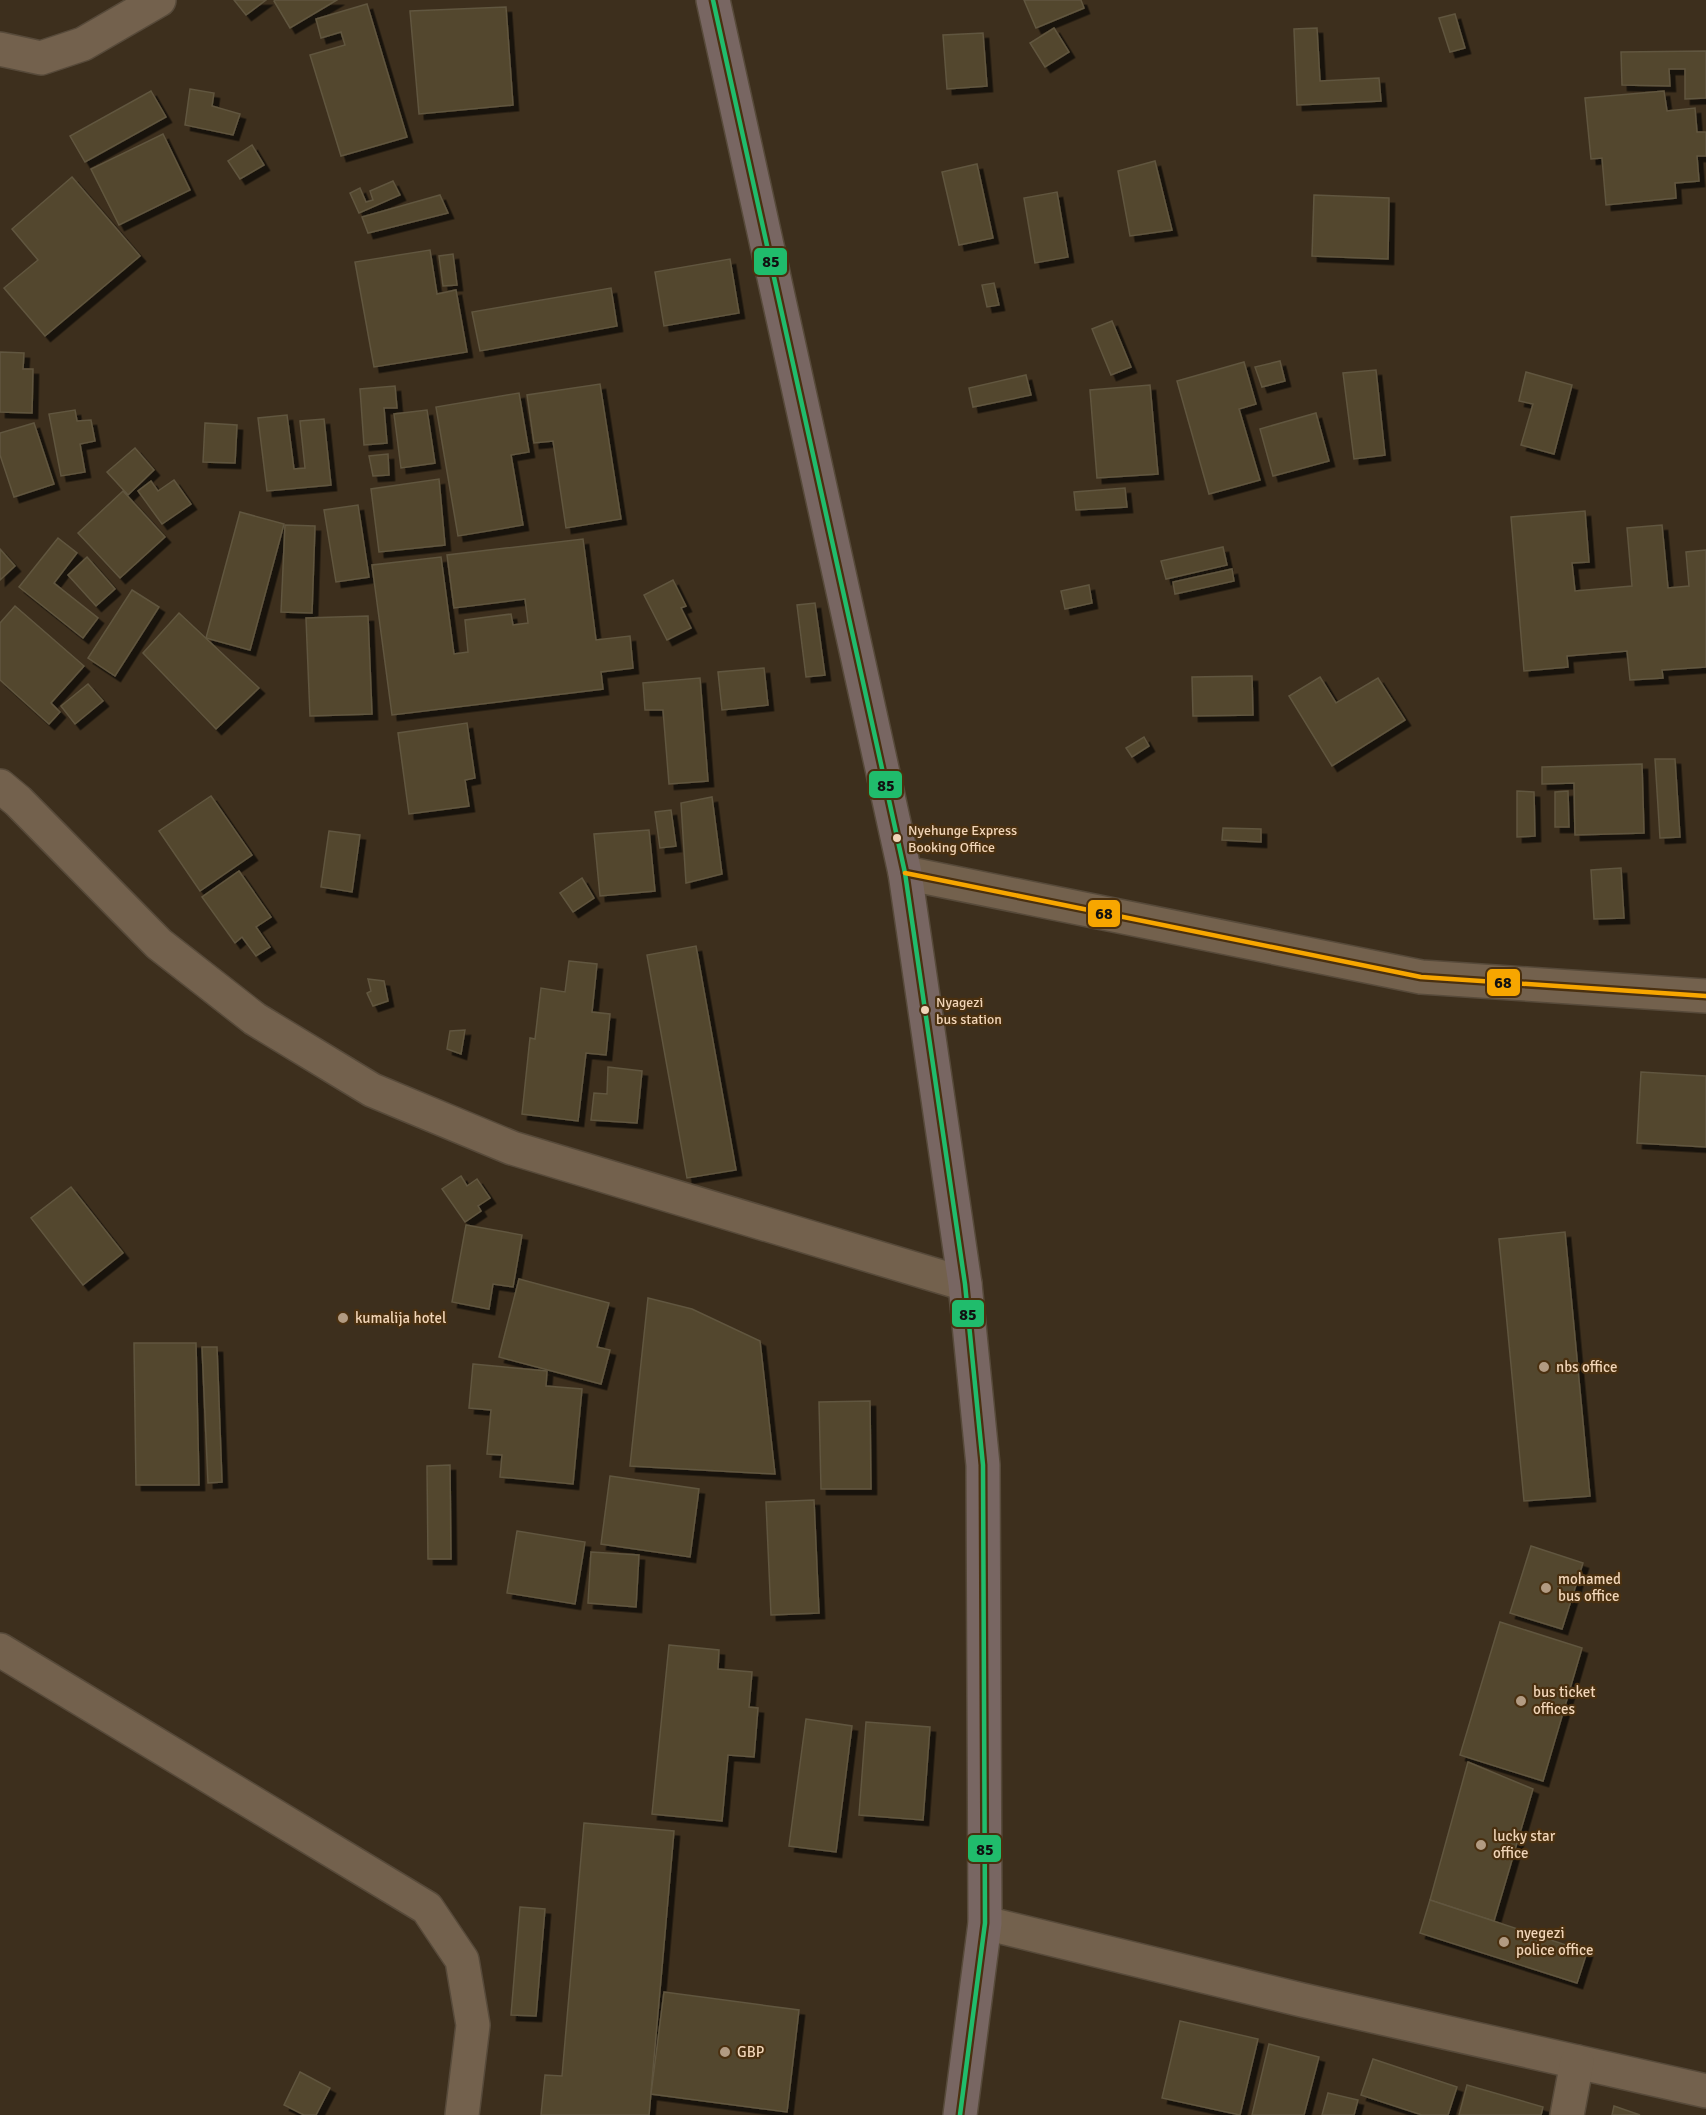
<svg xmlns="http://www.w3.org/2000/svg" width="1706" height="2115" viewBox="0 0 1706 2115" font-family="Signika,sans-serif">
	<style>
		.building { fill: #53472d; stroke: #61563f; stroke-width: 1.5; filter: url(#shadow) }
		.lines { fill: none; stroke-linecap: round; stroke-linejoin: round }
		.minor-casing { stroke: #574a3a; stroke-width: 36 }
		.highway-casing { stroke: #574a3a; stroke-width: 36 }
		.minor { stroke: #73614d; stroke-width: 33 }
		.highway { stroke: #786662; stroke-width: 33 }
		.bus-1-casing { stroke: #4a3010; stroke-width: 9 }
		.bus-2-casing { stroke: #4a3010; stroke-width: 9 }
		.bus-1 { stroke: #20bc6c; stroke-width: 4.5 }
		.bus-2 { stroke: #f7a600; stroke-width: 4.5 }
		.bus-dot { fill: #f1d5b8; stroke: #4a3010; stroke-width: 2 }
		.poi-dot { fill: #b29b82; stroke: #4a3010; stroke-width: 2 }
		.labels { text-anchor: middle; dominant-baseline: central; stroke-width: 4.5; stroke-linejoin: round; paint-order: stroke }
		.bus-label { font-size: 14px; fill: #f1d5b8; stroke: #4a3010; text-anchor: start }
		.poi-label { font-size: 15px; fill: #f1d5b8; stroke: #4a3010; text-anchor: start }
		.line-badge { stroke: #4a3010; stroke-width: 2 }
		.pale-badge-label { font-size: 16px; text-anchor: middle; font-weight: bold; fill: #111 }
	</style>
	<defs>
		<filter id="shadow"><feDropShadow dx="5.5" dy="5.5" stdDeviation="0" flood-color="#0009"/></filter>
	</defs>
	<rect width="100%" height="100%" fill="#3d2f1d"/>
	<g class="building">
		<polygon points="234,0 266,0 246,15"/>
		<polygon points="275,0 337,0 290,28 274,1"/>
		<polygon points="1024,0 1081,0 1084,8 1036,28"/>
		<polygon points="367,4 407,137 341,156 310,55 345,45 341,32 321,38 316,19"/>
		<polygon points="506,7 513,105 419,114 410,11"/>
		<polygon points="1455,14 1465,48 1450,52 1439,18"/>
		<polygon points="1054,28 1069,52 1045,67 1030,43"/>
		<polygon points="1317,28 1320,81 1379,78 1381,101 1297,105 1294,29"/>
		<polygon points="983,33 987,86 947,89 943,35"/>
		<polygon points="1706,51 1706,98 1685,99 1685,69 1669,69 1670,86 1622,85 1621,52"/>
		<polygon points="190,89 214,93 212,106 240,114 233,135 185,125"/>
		<polygon points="151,91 166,117 85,162 70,136"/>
		<polygon points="1664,91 1667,111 1695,108 1697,132 1706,132 1706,156 1697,156 1699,181 1675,183 1676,198 1606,205 1602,158 1591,159 1585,98"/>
		<polygon points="163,134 190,190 119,225 91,169"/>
		<polygon points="252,145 264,165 240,179 228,161"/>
		<polygon points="1155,161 1172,230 1130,236 1118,171"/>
		<polygon points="977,164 993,238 959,245 942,172"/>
		<polygon points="72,177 140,256 45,336 4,288 38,260 12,229"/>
		<polygon points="393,181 400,195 359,213 350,193 360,188 366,202 373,200 370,191"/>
		<polygon points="1057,192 1068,257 1035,263 1024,198"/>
		<polygon points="440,195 448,213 368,233 362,217"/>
		<polygon points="1314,195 1389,198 1388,259 1312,256"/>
		<polygon points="430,250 437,294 456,290 467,352 374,367 355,262"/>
		<polygon points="453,254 457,285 443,286 439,256"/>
		<polygon points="730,259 739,313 664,326 655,272"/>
		<polygon points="994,283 999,305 987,307 982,285"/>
		<polygon points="611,288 617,326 480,351 472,312"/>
		<polygon points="1112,321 1131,367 1111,375 1092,329"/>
		<polygon points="0,352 24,353 23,369 33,369 32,413 0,412"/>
		<polygon points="1280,361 1285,381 1262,387 1255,367"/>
		<polygon points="1244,362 1256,404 1239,409 1260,480 1209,494 1177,381"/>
		<polygon points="1376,370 1385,455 1354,459 1343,373"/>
		<polygon points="1526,372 1572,385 1554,454 1521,445 1533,404 1519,401"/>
		<polygon points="1026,375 1031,395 973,407 969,388"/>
		<polygon points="600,384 621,519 566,528 553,441 534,443 527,395"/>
		<polygon points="1150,385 1158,474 1097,478 1090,390"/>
		<polygon points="395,386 397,408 384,408 387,443 364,445 360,389"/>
		<polygon points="519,393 529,452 511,455 523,525 458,536 436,407"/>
		<polygon points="75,410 77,421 91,420 95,441 80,444 85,472 61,476 49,414"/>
		<polygon points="427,410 435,463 401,468 394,414"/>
		<polygon points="1316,413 1329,461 1273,476 1260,429"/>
		<polygon points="287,415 294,469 305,468 300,421 324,419 331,485 267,491 258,418"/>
		<polygon points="34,423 54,484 14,497 0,455 0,433"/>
		<polygon points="205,423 237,425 235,463 203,462"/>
		<polygon points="135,448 154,470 128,495 107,472"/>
		<polygon points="388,454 389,475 373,476 369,456"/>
		<polygon points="439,479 445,545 379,552 371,489"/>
		<polygon points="174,480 191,504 162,524 138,491 151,481 158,491"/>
		<polygon points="1125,488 1127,507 1076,510 1074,492"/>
		<polygon points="123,491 165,537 120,578 78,533"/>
		<polygon points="358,505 369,577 336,582 324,510"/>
		<polygon points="1585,511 1589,562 1572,563 1575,591 1632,586 1627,528 1662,525 1668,588 1689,586 1686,552 1706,550 1706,667 1662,670 1663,678 1630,680 1627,651 1567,656 1568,667 1524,671 1511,517"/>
		<polygon points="240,512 284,524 250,650 206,638"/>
		<polygon points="285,525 315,526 312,613 281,612"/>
		<polygon points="58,538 77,553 54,583 98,618 83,638 19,587"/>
		<polygon points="583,539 596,640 630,636 633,668 601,672 603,689 392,715 372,565 441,557 454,654 468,652 465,620 511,614 513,625 528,623 525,599 454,608 447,555"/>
		<polygon points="1223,547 1227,565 1166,579 1161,561"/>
		<polygon points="0,549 15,566 0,580"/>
		<polygon points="87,557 115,589 96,606 68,575"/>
		<polygon points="1232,569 1234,581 1175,594 1173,582"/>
		<polygon points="673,580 686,606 681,608 691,628 667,640 644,595"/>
		<polygon points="1089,585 1092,603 1065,609 1061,591"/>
		<polygon points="132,590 159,607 115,676 88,658"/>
		<polygon points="815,603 825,675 806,677 797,605"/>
		<polygon points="15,606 84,666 51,703 60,712 49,724 0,680 0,623"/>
		<polygon points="179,613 259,688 216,729 143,653"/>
		<polygon points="368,616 372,714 310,716 306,618"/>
		<polygon points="764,668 768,705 722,710 718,672"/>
		<polygon points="1252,676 1253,715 1193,716 1192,677"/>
		<polygon points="1320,677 1336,703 1378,678 1405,720 1332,766 1289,696"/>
		<polygon points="700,678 708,781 669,784 663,710 645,710 643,683"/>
		<polygon points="88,684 103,701 75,724 61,706"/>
		<polygon points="467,723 475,778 465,780 469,806 409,814 398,733"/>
		<polygon points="1144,737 1149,746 1132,757 1126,748"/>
		<polygon points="1655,759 1675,759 1680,837 1660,838"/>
		<polygon points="1642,764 1644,833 1575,835 1574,783 1542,784 1542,767"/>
		<polygon points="1517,791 1534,792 1535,836 1517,837"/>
		<polygon points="1568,791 1569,827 1555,827 1555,792"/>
		<polygon points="211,796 252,855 200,891 159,831"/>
		<polygon points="712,797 722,874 686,883 681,803"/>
		<polygon points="671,810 676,846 660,848 655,812"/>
		<polygon points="1223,828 1261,829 1261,842 1222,840"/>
		<polygon points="649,830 655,891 600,896 594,834"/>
		<polygon points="329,831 360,835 352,892 321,887"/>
		<polygon points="1621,868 1624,918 1594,919 1591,870"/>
		<polygon points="239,871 271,917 256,927 270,947 256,956 242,937 235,943 202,897"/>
		<polygon points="582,878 594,898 573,912 560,893"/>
		<polygon points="696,946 736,1170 687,1178 647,955"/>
		<polygon points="569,961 597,964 592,1012 610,1014 606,1055 586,1053 578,1121 522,1114 530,1038 535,1039 541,988 565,992"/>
		<polygon points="368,979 384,981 388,1001 373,1006 367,993 371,991"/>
		<polygon points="465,1030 461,1054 447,1049 450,1031"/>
		<polygon points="608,1067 642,1071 637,1123 591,1120 594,1093 607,1094"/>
		<polygon points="1641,1072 1706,1076 1706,1147 1637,1143"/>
		<polygon points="461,1176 467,1186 477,1179 490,1198 478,1206 481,1211 465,1222 442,1189"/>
		<polygon points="71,1187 123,1253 83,1285 31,1218"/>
		<polygon points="466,1225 522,1235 513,1287 493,1284 489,1309 452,1302"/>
		<polygon points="1565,1232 1590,1496 1524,1501 1499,1239"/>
		<polygon points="519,1279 609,1303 597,1347 610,1350 601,1384 499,1357"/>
		<polygon points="648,1298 692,1309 760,1341 775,1474 630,1466"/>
		<polygon points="134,1343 196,1343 199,1485 136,1485"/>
		<polygon points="202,1347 217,1347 222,1482 208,1483"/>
		<polygon points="473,1364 547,1371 546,1386 582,1389 573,1484 500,1477 502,1455 487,1454 491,1410 469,1408"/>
		<polygon points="870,1401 871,1489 821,1489 819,1402"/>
		<polygon points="450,1465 451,1559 428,1559 427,1466"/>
		<polygon points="610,1476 699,1489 690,1557 601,1544"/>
		<polygon points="814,1500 819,1613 771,1615 766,1502"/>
		<polygon points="517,1531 585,1542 575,1604 507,1593"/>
		<polygon points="1531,1546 1583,1563 1562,1629 1510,1613"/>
		<polygon points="591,1552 639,1555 636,1607 588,1603"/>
		<polygon points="1500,1622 1582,1648 1543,1781 1460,1755"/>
		<polygon points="669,1645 719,1650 718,1669 752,1672 749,1707 758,1708 754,1757 728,1755 722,1821 652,1814"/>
		<polygon points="806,1719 852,1726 836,1852 789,1846"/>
		<polygon points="866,1722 930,1727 923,1820 859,1815"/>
		<polygon points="1468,1762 1533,1789 1494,1921 1430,1900"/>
		<polygon points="584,1823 674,1831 649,2115 541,2115 545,2075 562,2076"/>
		<polygon points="1430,1900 1587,1952 1577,1983 1420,1933"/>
		<polygon points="520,1907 545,1909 536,2016 511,2015"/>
		<polygon points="664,1992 799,2010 787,2112 651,2094"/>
		<polygon points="1180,2021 1258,2039 1240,2115 1162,2098"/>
		<polygon points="1269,2044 1319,2057 1304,2115 1252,2115"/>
		<polygon points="1373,2059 1457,2087 1448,2115 1422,2115 1361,2095"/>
		<polygon points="300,2072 330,2088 316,2115 304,2115 284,2105"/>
		<polygon points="1467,2085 1543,2107 1541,2115 1459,2115"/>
		<polygon points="1328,2093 1358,2100 1354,2115 1322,2115"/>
		<polygon points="1614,2106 1640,2115 1612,2115"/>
	</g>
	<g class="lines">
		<defs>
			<g id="minor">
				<polyline points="0,49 41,58 83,44 159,0"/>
				<polyline points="0,786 18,801 159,944 255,1019 372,1090 512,1148 965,1284"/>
				<polyline points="905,873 1421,977 1706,996"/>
				<polyline points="0,1650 427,1908 462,1960 473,2025 462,2115"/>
				<polyline points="985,1923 1302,2000 1706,2091"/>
				<polyline points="1567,2115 1577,2062"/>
			</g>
			<polyline id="highway" points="713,0 905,873 965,1284 983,1465 985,1923 960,2115"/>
		</defs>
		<use href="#minor" class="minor-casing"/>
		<use href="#highway" class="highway-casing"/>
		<use href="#minor" class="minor"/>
		<use href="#highway" class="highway"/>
		<defs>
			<polyline id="bus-1" points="713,0 905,873 965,1284 983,1465 985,1923 960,2115"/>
			<polyline id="bus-2" points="905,873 1421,977 1706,996"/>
		</defs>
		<use href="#bus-1" class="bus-1-casing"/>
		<use href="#bus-2" class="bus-2-casing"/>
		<use href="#bus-1" class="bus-1"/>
		<use href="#bus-2" class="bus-2"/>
	</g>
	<g class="bus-dot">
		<circle cx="897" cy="838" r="5"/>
		<circle cx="925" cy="1010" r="5"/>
	</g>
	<g class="poi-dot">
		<circle cx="343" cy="1318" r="6"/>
		<circle cx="1544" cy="1367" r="6"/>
		<circle cx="1546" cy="1588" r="6"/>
		<circle cx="1521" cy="1701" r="6"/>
		<circle cx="1481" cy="1845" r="6"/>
		<circle cx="1504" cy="1942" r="6"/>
		<circle cx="725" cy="2052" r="6"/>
	</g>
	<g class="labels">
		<g class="bus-label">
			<text x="908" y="830">Nyehunge Express<tspan x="908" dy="17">Booking Office</tspan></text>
			<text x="936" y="1002">Nyagezi<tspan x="936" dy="17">bus station</tspan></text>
		</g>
		<g class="poi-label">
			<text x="355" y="1318">kumalija hotel</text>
			<text x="1556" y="1367">nbs office</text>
			<text x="1558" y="1579">mohamed<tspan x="1558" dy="17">bus office</tspan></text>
			<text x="1533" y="1692">bus ticket<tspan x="1533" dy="17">offices</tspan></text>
			<text x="1493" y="1836">lucky star<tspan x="1493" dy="17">office</tspan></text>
			<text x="1516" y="1933">nyegezi<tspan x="1516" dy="17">police office</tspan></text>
			<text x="737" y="2052">GBP</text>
		</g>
	</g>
	<g class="line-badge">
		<rect x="753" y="247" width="35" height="29" rx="6" fill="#20bc6c"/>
		<rect x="868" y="770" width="35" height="29" rx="6" fill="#20bc6c"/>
		<rect x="1087" y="899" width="34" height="29" rx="6" fill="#f7a600"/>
		<rect x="1486" y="968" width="35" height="29" rx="6" fill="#f7a600"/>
		<rect x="951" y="1299" width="34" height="29" rx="6" fill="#20bc6c"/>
		<rect x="967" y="1834" width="35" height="29" rx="6" fill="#20bc6c"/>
	</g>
	<g class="pale-badge-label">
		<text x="771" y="267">85</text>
		<text x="886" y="791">85</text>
		<text x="1104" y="919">68</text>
		<text x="1503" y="988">68</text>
		<text x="968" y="1320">85</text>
		<text x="985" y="1855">85</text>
	</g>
</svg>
